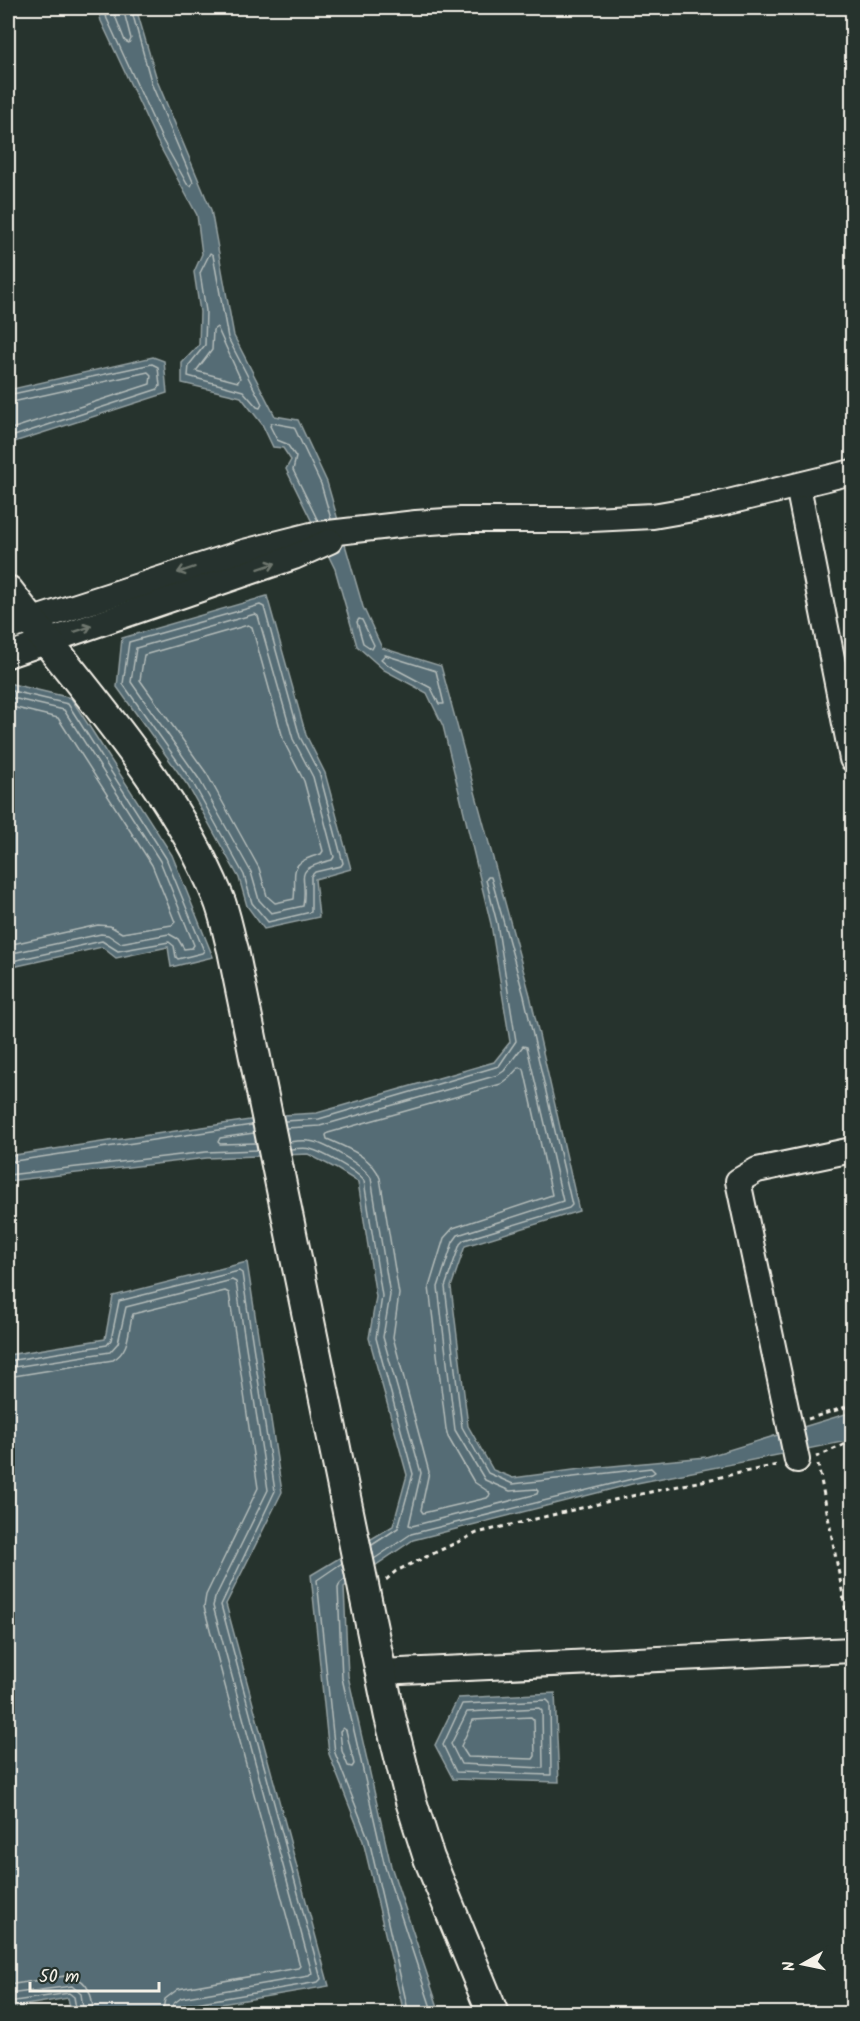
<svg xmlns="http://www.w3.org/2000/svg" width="860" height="2021" viewBox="0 0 860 2021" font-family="Kalam,sans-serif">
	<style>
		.water { fill: #556c74; stroke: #95a1a2; stroke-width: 1.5 }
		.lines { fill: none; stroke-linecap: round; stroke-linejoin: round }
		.shore { stroke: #b4bcba; stroke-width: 1.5 }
		.minor-casing { stroke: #f4f1e8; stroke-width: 28 }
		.major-casing { stroke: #f4f1e8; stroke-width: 34 }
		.path { stroke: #f4f1e8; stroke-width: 3; stroke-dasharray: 4.5 4.5; stroke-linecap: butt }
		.minor { stroke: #26332d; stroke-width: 24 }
		.major { stroke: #26332d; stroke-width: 30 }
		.oneway { stroke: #6e766e }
	</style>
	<rect width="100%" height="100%" fill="#26332d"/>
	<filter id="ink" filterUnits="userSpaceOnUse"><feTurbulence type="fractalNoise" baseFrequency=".0167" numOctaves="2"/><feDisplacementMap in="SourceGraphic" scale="12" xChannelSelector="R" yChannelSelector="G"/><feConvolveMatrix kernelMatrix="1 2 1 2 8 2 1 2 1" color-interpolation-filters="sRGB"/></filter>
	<g filter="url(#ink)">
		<g class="water">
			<polygon points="98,8 136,8 158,83 211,210 234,336 275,416 298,420 327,482 363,607 382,648 441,666 530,995 579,1211 465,1246 451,1287 468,1426 493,1470 513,1478 581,1469 706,1457 852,1412 852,1440 632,1484 413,1540 344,1587 348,1676 391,1866 440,2013 404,2013 363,1841 329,1754 311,1575 393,1526 407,1475 369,1338 376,1297 358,1182 337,1169 308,1154 207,1158 8,1181 8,1156 283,1115 317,1113 494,1062 510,1042 491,924 443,726 427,693 384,670 357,646 335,569 286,469 291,460 283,448 273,447 262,424 241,397 182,383 182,363 199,345 200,312 194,272 202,254 197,215 157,141 101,21"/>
			<polygon points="153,357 164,361 167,393 8,444 8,390"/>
			<polygon points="267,596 306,735 325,773 351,869 315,879 319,917 264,929 247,906 239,878 188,786 117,687 122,638"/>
			<polygon points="8,683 71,698 172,855 213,957 171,967 168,947 116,958 102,947 8,968"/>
			<polygon points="247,1262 282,1492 226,1604 329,1986 168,2013 71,2013 68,1998 8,2008 8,1355 105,1339 113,1296"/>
			<polygon points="555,1693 559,1782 453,1779 435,1745 458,1698"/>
		</g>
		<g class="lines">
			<g class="shore">
				<polyline points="104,8 107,19 162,139 187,184 191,186 193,182 152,85 131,8"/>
				<polyline points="112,8 125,41 129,43 131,39 123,8"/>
				<polygon points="210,253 213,255 228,338 262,404 260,408 257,407 243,391 188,376 189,365 205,345 206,311 200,273"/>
				<polygon points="217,327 240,378 238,382 196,371 212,350 213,330"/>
				<polyline points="8,395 152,364 158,367 160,386 158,389 8,438"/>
				<polyline points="8,403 148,372 151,375 150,384 8,430"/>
				<polyline points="318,521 293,470 296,457 287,444 277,440 270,426 272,423 294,427 321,484 331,519"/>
				<polygon points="260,605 264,607 300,737 320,775 343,863 341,866 315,872 311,876 311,912 268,922 252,903 244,875 193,783 123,684 129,642"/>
				<path d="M255 614 258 616 293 739 313 777 334 857 332 860C289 871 309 874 303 906L271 913 259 900 251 872 199 779 131 682 136 648Z"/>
				<polygon points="359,619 362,620 374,645 372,649 363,643 357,622"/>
				<path d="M248 625 252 627 284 742 304 781 323 851 321 854C286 863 297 871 294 899L275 903 267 896 259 868 207 774 140 680 144 655Z"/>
				<polygon points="385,655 436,671 444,704 439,704 431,688 388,665 381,659"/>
				<polyline points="8,690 68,704 166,858 204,951 202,953 178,959 176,957 174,946 169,942 118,951 102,941 8,962"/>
				<polyline points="8,697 64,710 160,861 194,945 192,948 184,949 178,939 169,934 120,943 108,935 101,934 8,954"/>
				<polyline points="8,706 58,718 152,865 175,922 172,925 122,933 110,926 98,925 8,945"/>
				<path d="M519 1067 524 1069 552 1195 453 1228 444 1238 429 1287 446 1429 448 1437 474 1482 489 1492 490 1495 487 1498 423 1513 421 1510 429 1472 393 1337 399 1294 380 1178C373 1157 345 1147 327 1139L326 1135 328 1133 501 1084 509 1078Z"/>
				<polyline points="285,1121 319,1119 499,1066 516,1041 497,923 486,880 488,877 491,877 524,996 572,1205 569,1208 464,1240 460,1244 445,1287 462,1427 488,1473 513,1484 651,1468 655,1472 652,1474 411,1534 374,1559"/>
				<path d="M286 1128 320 1126 498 1075 504 1071 523 1046 527 1047 563 1201 458 1235 453 1242 438 1287 455 1430 485 1480 510 1491 536 1489 538 1491 537 1494 412 1526 409 1525 421 1473 383 1337 390 1295 371 1178C364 1166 323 1142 309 1141 302 1140 295 1141 289 1142"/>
				<polyline points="254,1133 220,1138 218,1142 220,1144 256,1143"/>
				<path d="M291 1149C297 1149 304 1147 310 1149 322 1152 357 1171 364 1181L382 1296 376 1338 413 1474 398 1528 372 1545"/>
				<polyline points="8,1162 252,1125"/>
				<polyline points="8,1175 206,1152 257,1150"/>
				<polyline points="8,1361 107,1345 111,1340 119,1301 239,1271 242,1273 275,1491 221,1605 321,1979 318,1982 184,2005 179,2008 178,2014"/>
				<polyline points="8,1368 110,1352 118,1343 126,1307 232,1280 236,1282 268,1490 215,1598 213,1606 312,1973 309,1976 181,1998 173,2004 171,2014"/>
				<path d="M8 1377 113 1360C131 1350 127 1331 133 1314L225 1291 229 1293 258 1488 206 1595 204 1607 300 1966 298 1968 178 1989 165 1999 162 2014"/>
				<polyline points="342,1563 317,1580 335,1753 369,1840 409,2014"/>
				<polyline points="345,1579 340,1583 338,1588 342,1678 385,1867 433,2014"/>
				<polygon points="547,1700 550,1703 551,1775 456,1772 443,1745 462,1704"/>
				<polygon points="539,1708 542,1711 543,1768 461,1764 451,1744 467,1712"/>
				<polygon points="531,1717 534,1720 535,1756 533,1759 468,1757 461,1746 473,1720"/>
				<polygon points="343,1728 346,1730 354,1764 352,1767 348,1766 342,1751 340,1731"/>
				<path d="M8 1985 65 1976C87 1976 93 1994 93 2014"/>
				<polyline points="8,1994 72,1986 81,1994 84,2014"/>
				<polyline points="8,2002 69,1993 74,1997 77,2014"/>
			</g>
			<defs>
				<g id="minor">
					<polyline points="798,486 852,759"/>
					<polyline points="8,628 244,552 311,535 416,523 461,520 571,520 653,516 716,505 852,472"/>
					<polyline points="8,655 294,557 330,541"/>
					<polyline points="797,1460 738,1181 757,1170 852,1150"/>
					<polyline points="380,1672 852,1650"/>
				</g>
				<path id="major" d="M8 591C82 689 171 782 218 897 225 913 228 933 233 950L390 1717 411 1801 429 1858 493 2014"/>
			</defs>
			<use href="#minor" class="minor-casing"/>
			<use href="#major" class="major-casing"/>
			<g class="path">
				<polyline points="808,1419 852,1405"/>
				<polyline points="816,1457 852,1441"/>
				<polyline points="818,1464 850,1632"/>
				<polyline points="386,1580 396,1571 477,1533 627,1497 777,1465"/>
			</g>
			<use href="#minor" class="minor"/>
			<use href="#major" class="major"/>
		</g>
		<defs><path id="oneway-shaft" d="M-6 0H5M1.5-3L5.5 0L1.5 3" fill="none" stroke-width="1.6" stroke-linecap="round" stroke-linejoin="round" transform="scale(1.5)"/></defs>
		<g class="oneway">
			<use href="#oneway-shaft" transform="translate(267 566) rotate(-19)"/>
			<use href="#oneway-shaft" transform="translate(186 570) rotate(162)"/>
			<use href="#oneway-shaft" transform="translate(83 629) rotate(-19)"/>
		</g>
	</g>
	<rect width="860" height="2021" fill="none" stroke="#26332d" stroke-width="30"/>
	<rect x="15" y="15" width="830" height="1991" fill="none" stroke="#f4f1e8" stroke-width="2" filter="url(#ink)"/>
	<g transform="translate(803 1964) rotate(261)" stroke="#26332d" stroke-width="4.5" paint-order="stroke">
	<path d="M0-4.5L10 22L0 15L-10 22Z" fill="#f4f1e8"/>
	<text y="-9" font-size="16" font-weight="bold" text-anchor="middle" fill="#f4f1e8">N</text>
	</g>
	<path d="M30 1982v9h129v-9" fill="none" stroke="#f4f1e8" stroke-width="3"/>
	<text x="39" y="1982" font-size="18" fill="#f4f1e8" stroke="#26332d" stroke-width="4.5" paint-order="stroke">50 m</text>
</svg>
